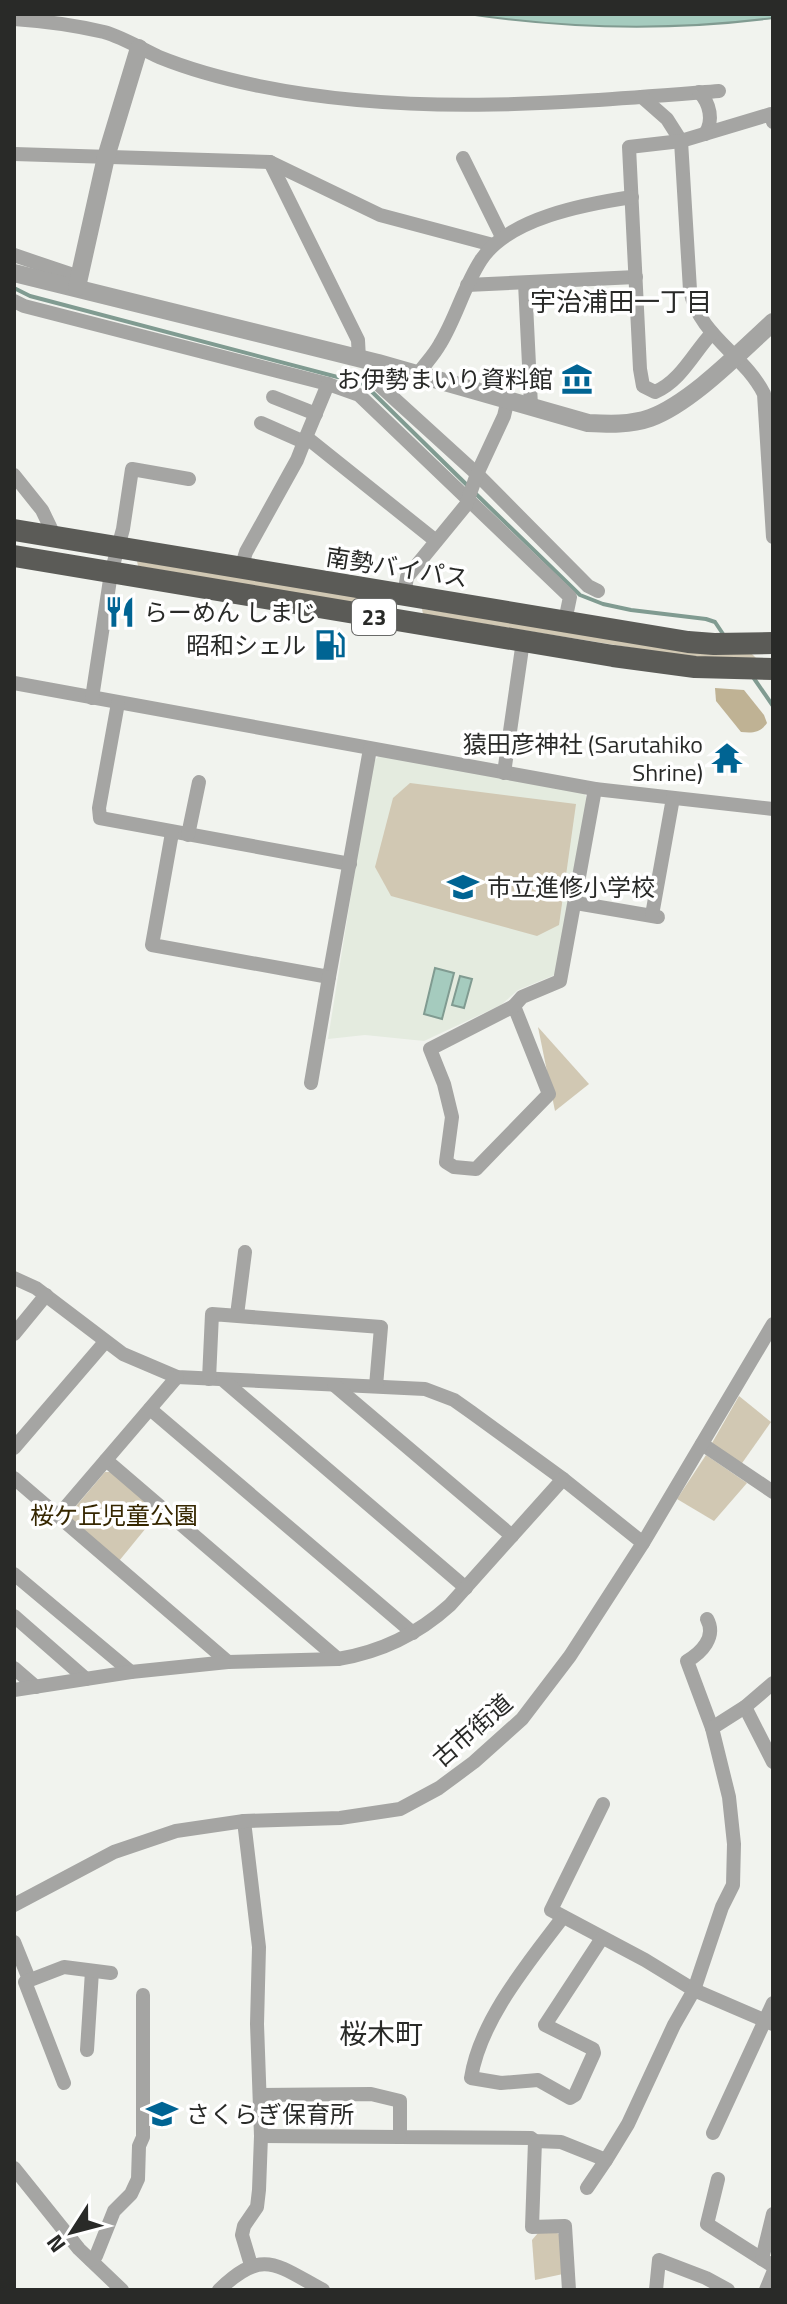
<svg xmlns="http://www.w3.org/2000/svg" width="787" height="2304" viewBox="0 0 787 2304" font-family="'Titillium Web','Noto Sans JP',sans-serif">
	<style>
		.built { fill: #e4ebdf }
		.green { fill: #d1c8b3 }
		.forest { fill: #bfb294 }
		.water { fill: #a5cbbe; stroke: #809b91; stroke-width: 2 }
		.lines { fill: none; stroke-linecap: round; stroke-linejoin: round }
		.stream { stroke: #809b91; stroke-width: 4 }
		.minor { stroke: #a5a5a3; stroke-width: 14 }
		.tertiary { stroke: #a5a5a3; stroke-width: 18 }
		.trunk { stroke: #5b5b57; stroke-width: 22 }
		.labels { text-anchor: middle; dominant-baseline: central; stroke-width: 7; stroke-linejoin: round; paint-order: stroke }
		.shield { fill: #fff; stroke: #696a68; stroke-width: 2 }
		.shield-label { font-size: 22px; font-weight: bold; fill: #292a28 }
		.poi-label { font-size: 24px; fill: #292a28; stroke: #fff; text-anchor: end }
		.street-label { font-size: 24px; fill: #292a28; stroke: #fff }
		.park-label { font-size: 24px; fill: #362700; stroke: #fff }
		.neighbourhood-label { font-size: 26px; fill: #292a28; stroke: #fff }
		.quarter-label { font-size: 28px; fill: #292a28; stroke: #fff }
	</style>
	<rect width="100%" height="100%" fill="#f1f3ee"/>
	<polygon class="built" points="379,756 584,793 588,800 557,974 518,990 501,1005 424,1041 365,1035 328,1039 372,763"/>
	<g class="green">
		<polygon points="137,561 379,600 381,603 377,607 138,566"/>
		<polygon points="422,609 752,654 756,658 689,657 423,614"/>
		<polygon points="410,783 576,804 559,925 537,936 391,896 375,867 393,798"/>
		<polygon points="538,1027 589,1084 555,1111"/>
		<polygon points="739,1396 771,1422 740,1466 712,1443"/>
		<polygon points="706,1455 747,1483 714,1521 677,1499"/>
		<polygon points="105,1472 111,1472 159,1512 119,1561 71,1520 71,1512"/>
		<polygon points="555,2231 561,2236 563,2274 535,2280 532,2240 538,2233"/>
	</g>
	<path class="forest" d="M715 688 744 690 764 715 767 723C760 733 753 733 741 732L716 701Z"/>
	<g class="water">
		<path d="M468 14H773V18C672 31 569 29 468 14Z"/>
		<polygon points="435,968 454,973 442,1019 424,1014"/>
		<polygon points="460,976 472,979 464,1008 452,1005"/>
	</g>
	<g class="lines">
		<g class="stream">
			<polyline points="14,288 30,296 364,384 469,487"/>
			<polyline points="475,493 580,595 603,604 631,610 706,619 715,622 725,637"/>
			<polyline points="753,677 773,706"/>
		</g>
		<g class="minor">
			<path d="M14 19C44 21 74 25 104 32 122 37 142 49 159 57 191 70 225 79 259 86 411 117 565 103 719 91"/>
			<path d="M699 92C710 103 714 121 705 134"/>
			<path d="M642 97 667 119 681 141 690 290C699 336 744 354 764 394L773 537"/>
			<polyline points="14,154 270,162 380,215 493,245"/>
			<polyline points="463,158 502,237"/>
			<polyline points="270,162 358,340 359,359"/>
			<polyline points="14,255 79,277"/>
			<polyline points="525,283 531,406"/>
			<polyline points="467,285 636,277"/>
			<polyline points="14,301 24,306 328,384 359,395 570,597 565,621"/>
			<path d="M712 333C694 352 681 381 655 392L643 386 640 369 629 147 681 141 771 114 773 122"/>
			<polyline points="378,363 377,383 477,474 588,586 598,591"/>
			<path d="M418 374C425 364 434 355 440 344 456 318 464 286 481 260 508 218 586 204 632 197"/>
			<polyline points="273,397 316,414"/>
			<polyline points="261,423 304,442"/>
			<polyline points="306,437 328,384"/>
			<polyline points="14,475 42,510 55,537"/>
			<polyline points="241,568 246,552 297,460 306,437 436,541"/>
			<polyline points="404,595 407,577 466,505 477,474 504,416 508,399"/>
			<polyline points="14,683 595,789 773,809"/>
			<polyline points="92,698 111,573 123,529 132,469 189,479"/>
			<polyline points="118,703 99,808 100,818 350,864"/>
			<polyline points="504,773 523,641"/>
			<polyline points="172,833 152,945 329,977 370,749"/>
			<polyline points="188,835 199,782"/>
			<polyline points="576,903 658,917"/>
			<polyline points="652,915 673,798"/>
			<polygon points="514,1006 549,1094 476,1169 454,1167 446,1162 452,1117 444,1084 430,1049"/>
			<polyline points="514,1006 522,997 560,981 595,789"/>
			<polyline points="311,1083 329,977"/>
			<polyline points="14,1278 36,1288 123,1354 177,1377 425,1389 454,1400 471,1412 563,1479 643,1543"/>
			<polyline points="237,1315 245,1252"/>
			<polyline points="14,1334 46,1295"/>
			<polyline points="209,1379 212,1314 381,1327 376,1386"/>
			<polyline points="223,1380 466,1588"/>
			<polyline points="334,1385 512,1536"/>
			<polyline points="150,1409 413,1633"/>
			<polyline points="702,1444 773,1492"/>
			<polyline points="14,1448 105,1342"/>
			<polyline points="106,1460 338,1659"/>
			<polyline points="14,1478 228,1662"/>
			<polyline points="58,1516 177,1377"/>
			<polyline points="14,1574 131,1672"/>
			<polyline points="14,1616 86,1679"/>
			<path d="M707 1619C717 1637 701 1653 687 1661L712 1728"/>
			<polyline points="14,1668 36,1687"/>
			<path d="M14 1690 131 1672 228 1662 338 1659C381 1652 417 1635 450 1605L563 1479"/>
			<polyline points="745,1707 773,1762"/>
			<polyline points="603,1804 551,1910 645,1960 694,1990 773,2024"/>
			<polyline points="244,1821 259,1947 257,2024 261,2136 259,2190 257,2207 244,2226 242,2235 251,2265"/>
			<polyline points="14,1905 114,1852 176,1831 244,1821 340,1818 400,1809 439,1788 474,1762 522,1719 570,1656 643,1543 773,1324"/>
			<path d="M563 1917C529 1962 480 2020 471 2078L501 2083 538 2080 570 2098 575 2095 594 2053 593 2049 545 2025 602 1938"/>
			<polyline points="14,1942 29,1979"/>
			<polyline points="87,2050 92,1971"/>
			<polyline points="64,2083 25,1982 64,1967 111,1973"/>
			<polyline points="260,2095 371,2094 400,2101 400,2137 531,2138 535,2141 561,2142 606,2160 628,2124 674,2025 694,1990 722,1907 733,1885 734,1844 729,1797 712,1728 745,1707 773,1683"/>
			<polyline points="713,2133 773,2003"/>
			<polyline points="261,2136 400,2137"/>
			<polyline points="535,2141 532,2227 565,2226 569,2290"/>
			<polyline points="14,2168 79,2249 122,2290"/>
			<polyline points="718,2179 707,2224 762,2259"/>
			<polyline points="587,2188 606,2160"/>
			<polyline points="773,2214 762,2259 773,2266"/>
			<polyline points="91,2260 96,2256 114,2211 131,2194 138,2179 139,2146 143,2137 143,1995"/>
			<path d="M219 2290C263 2248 275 2264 323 2290"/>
			<polyline points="656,2290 659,2260 706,2278 728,2290"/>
			<polyline points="766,2290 773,2273"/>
		</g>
		<g class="tertiary">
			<path d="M14 273 378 363 588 423C609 424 630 425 650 418 691 403 740 352 773 322"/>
			<polyline points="77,287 106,157 139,48"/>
		</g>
		<g class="trunk">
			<polyline points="14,530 688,642 714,644 773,643"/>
			<polyline points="14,556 613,656 695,667 773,669"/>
		</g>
	</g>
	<defs>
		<symbol id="museum-bare" viewBox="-9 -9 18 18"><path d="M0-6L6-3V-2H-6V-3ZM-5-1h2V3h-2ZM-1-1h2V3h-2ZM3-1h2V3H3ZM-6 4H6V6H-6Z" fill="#006493" stroke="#fff" stroke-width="2.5" paint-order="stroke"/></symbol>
		<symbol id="restaurant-bare" viewBox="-9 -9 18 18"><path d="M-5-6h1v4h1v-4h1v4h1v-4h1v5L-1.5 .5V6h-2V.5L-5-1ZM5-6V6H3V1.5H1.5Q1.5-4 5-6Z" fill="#006493" stroke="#fff" stroke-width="2.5" paint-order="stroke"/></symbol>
		<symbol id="fuel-bare" viewBox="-9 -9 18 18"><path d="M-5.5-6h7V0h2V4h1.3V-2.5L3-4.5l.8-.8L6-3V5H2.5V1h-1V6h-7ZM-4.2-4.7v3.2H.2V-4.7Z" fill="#006493" stroke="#fff" stroke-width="2.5" paint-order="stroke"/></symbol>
		<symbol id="temple-bare" viewBox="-9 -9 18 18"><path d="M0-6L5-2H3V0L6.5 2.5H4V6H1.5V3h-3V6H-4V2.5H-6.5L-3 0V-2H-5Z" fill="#006493" stroke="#fff" stroke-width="2.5" paint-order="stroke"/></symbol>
		<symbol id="school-bare" viewBox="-9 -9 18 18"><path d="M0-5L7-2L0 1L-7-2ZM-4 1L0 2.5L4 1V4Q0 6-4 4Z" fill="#006493" stroke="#fff" stroke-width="2.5" paint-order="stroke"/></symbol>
	</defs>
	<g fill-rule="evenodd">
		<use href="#museum-bare" x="555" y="357" width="44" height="44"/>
		<use href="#restaurant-bare" x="98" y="590" width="44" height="44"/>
		<use href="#fuel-bare" x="308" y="623" width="44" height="44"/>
		<use href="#temple-bare" x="705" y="736" width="44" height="44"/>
		<use href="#school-bare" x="441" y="865" width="44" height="44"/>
		<use href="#school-bare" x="140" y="2092" width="44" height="44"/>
	</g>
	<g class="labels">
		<rect class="shield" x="352" y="599" width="44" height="36" rx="6"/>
		<g class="shield-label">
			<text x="374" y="617">23</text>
		</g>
		<g class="poi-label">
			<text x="553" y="379">お伊勢まいり資料館</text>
			<text x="144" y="612" text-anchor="start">らーめん しまじ</text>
			<text x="306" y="645">昭和シェル</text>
			<text x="703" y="744">猿田彦神社 (Sarutahiko<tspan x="703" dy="28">Shrine)</tspan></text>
			<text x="487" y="887" text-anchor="start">市立進修小学校</text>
			<text x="186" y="2114" text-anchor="start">さくらぎ保育所</text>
		</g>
		<g class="street-label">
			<text transform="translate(397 567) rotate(9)">南勢バイパス</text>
			<text transform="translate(472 1730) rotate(-41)">古市街道</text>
		</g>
		<g class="park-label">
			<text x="114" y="1515">桜ケ丘児童公園</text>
		</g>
		<g class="neighbourhood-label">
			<text x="621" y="301">宇治浦田一丁目</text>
		</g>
		<g class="quarter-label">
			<text x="381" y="2033">桜木町</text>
		</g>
	</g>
	<rect width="787" height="2304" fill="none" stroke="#292a28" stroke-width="32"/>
	<g transform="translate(72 2232) rotate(234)" stroke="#ffffff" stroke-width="6" paint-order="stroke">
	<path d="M0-6L14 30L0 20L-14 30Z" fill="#292a28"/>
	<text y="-12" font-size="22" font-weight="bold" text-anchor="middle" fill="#292a28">N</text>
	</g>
</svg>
